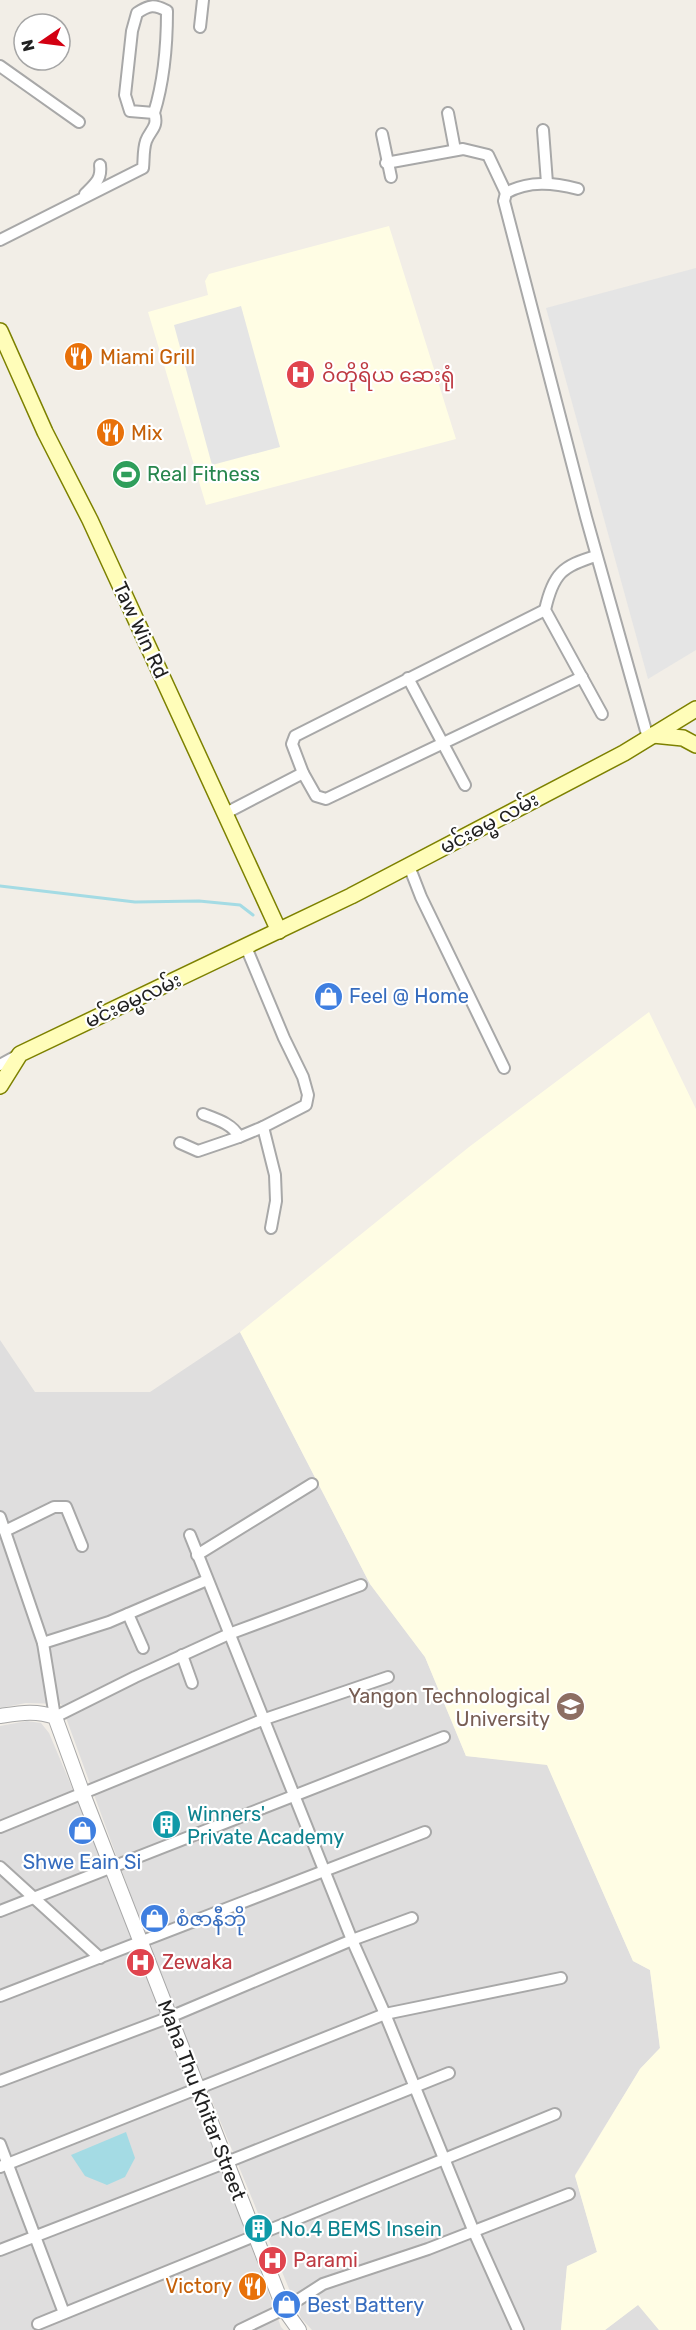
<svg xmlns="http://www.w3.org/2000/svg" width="696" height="2330" viewBox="0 0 696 2330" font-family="Rubik,'Noto Sans Myanmar',sans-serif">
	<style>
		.residential { fill: #dfdede }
		.education { fill: #fffde4 }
		.parking { fill: #e5e5e5 }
		.water { fill: #a4dbe4 }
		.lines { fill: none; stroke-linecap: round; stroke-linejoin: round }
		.stream { stroke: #a4dbe4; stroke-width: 3 }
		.minor-casing { stroke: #a8a8a8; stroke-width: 14 }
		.tertiary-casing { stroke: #a8a8a8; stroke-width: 16 }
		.secondary-casing { stroke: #7d8100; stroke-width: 18 }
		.minor { stroke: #fff; stroke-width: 10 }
		.tertiary { stroke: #fff; stroke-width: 14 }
		.secondary { stroke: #fffdb9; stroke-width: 15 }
		.labels { text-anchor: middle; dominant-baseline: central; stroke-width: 4.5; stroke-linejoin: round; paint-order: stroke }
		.food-label { font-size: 20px; fill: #c56008; stroke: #fff; text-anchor: start }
		.health-label { font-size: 20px; fill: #be3a42; stroke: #fff; text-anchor: start }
		.leisure-label { font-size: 20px; fill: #27864d; stroke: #fff; text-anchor: start }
		.street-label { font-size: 20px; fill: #212121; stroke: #fff }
		.shop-label { font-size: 20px; fill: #366cbe; stroke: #fff; text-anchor: start }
		.education-label { font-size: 20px; fill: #785e54; stroke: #fff; text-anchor: end }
		.culture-label { font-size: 20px; fill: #0d838f; stroke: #fff; text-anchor: start }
	</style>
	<rect width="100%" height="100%" fill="#f2eee7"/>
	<g class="residential">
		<polygon points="240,1332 370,1584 425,1657 466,1756 547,1764 633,1961 650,1970 660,2048 640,2069 575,2175 597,2252 567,2267 561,2330 312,2330 301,2318 155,1962 61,1704 26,1703 0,1708 0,1340 35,1392 150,1392"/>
		<polygon points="27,1721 41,1723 49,1733 147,1965 281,2327 284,2330 0,2330 0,1726"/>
		<polygon points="639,2304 659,2330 605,2330"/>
	</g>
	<g class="education">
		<polygon points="389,226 456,439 206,505 148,312 208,295 205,281 209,274"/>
		<polygon points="649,1012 696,1109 696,2330 659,2330 638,2305 605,2330 561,2330 567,2266 597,2252 575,2176 640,2069 660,2048 650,1970 633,1961 547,1765 466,1756 425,1657 370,1584 240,1332 469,1147"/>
	</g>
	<g class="parking">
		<polygon points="696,268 696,650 648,679 546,308"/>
		<polygon points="241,306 280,447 212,465 174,325"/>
	</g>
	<polygon class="water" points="126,2132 135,2158 125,2177 107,2185 85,2176 71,2155"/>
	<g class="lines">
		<polyline class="stream" points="0,886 135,902 199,901 240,905 253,915"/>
		<defs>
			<g id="minor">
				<polyline points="200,27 203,0"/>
				<polyline points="0,66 79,122"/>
				<polyline points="448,113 455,150"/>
				<polyline points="543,130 547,183"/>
				<polyline points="382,134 391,177"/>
				<polyline points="386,163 463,149 488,155 506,193"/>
				<path d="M578 189C554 183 529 180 506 193L504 201 586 517 648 738"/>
				<path d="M85 194C95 184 102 179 100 165"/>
				<path d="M0 240 143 168C144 159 143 150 146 141 150 130 159 127 154 113L130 111 125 95 132 31 137 13C149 5 154 4 167 11 167 45 164 81 154 113"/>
				<path d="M596 556C562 566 553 574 545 610L602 714"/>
				<polyline points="408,678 465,785"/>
				<polyline points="303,773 292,744 295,736 545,610"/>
				<polyline points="226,813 303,773 316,796 326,799 582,677"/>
				<polyline points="409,866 421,897 504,1068"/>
				<polyline points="246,947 284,1038 303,1077 308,1095 306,1105 263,1127 275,1175 276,1201 271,1228"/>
				<polyline points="0,1065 18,1055"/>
				<path d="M203 1114C216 1119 233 1124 239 1137L263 1127"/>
				<polyline points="180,1143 198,1151 239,1137"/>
				<polyline points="0,1517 43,1643 55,1717 135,1677 229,1634 361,1585"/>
				<polyline points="5,1531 54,1507 66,1507 82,1546"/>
				<polyline points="190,1535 352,1940 385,2014 474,2232 518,2330"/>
				<polyline points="197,1555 312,1484"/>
				<polyline points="128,1614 143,1648"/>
				<polyline points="43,1643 109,1622 207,1580"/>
				<polyline points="182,1655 192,1683"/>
				<polyline points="0,1827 262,1720 388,1677"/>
				<polyline points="0,1867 100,1958"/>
				<polyline points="0,1911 444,1737"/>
				<polyline points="0,1996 425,1832"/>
				<polyline points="0,2081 170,2017 352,1940 412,1918"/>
				<polyline points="0,2144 64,2313"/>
				<polyline points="0,2167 385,2014 561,1978"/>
				<polyline points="0,2250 227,2162 449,2073"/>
				<polyline points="38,2324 555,2114"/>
				<polyline points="240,2330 284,2309 323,2284 428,2249 569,2194"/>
			</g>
			<path id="tertiary" d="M0 1716C20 1713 36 1710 55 1717L83 1794 284 2309 299 2330"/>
			<g id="secondary">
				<polyline points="0,331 45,432 90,520 279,931"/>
				<polyline points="653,735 683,738 696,745"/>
				<polyline points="0,1086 20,1054 351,896 624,753 696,709"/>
			</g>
		</defs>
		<use href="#minor" class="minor-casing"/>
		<use href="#tertiary" class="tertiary-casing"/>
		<use href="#secondary" class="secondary-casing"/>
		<use href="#minor" class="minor"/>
		<use href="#tertiary" class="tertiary"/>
		<use href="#secondary" class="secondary"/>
	</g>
	<defs>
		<symbol id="restaurant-disc" viewBox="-11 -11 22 22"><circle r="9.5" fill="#e8710a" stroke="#fff"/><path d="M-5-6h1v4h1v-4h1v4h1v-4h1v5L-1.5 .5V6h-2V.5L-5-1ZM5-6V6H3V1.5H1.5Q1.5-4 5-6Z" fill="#fff"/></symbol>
		<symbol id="hospital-disc" viewBox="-11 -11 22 22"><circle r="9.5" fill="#e0444e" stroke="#fff"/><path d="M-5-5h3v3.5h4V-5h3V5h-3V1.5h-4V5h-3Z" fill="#fff"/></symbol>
		<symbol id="stadium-disc" viewBox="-11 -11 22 22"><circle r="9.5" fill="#2e9e5b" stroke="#fff"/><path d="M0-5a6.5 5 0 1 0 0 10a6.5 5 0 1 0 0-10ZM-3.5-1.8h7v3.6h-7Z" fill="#fff"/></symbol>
		<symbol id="shop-disc" viewBox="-11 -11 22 22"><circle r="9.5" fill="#3f7fe0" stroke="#fff"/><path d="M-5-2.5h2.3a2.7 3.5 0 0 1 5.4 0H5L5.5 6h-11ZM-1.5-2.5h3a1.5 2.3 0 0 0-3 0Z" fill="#fff"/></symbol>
		<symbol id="university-disc" viewBox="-11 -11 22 22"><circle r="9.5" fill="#8d6e63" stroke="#fff"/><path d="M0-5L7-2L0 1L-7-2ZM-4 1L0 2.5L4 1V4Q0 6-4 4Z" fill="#fff"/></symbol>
		<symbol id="building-disc" viewBox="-11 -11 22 22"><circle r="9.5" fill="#0f9aa8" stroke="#fff"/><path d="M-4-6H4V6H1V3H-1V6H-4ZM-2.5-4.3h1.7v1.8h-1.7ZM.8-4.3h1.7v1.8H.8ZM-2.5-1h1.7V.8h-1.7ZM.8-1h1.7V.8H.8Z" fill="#fff"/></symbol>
	</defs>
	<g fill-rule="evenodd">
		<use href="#restaurant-disc" x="62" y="340" width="33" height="33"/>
		<use href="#hospital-disc" x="284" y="358" width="33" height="33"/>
		<use href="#restaurant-disc" x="94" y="416" width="33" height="33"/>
		<use href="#stadium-disc" x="110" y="458" width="33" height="33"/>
		<use href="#shop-disc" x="312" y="980" width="33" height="33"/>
		<use href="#university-disc" x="554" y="1690" width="33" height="33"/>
		<use href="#building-disc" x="150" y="1808" width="33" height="33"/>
		<use href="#shop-disc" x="66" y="1814" width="33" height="33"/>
		<use href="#shop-disc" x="138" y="1902" width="33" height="33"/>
		<use href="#hospital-disc" x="124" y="1946" width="33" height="33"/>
		<use href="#building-disc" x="242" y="2212" width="33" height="33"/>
		<use href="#hospital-disc" x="256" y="2244" width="33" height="33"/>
		<use href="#restaurant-disc" x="236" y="2270" width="33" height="33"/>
		<use href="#shop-disc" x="270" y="2288" width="33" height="33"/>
	</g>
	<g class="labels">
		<g class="food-label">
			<text x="100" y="357">Miami Grill</text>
			<text x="131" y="433">Mix</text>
			<text x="232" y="2286" text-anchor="end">Victory</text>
		</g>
		<g class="health-label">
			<text x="322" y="375">ဝိတိုရိယ ဆေးရုံ</text>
			<text x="162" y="1962">Zewaka</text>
			<text x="293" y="2260">Parami</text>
		</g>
		<g class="leisure-label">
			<text x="147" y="474">Real Fitness</text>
		</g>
		<g class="street-label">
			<text transform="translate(141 630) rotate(65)">Taw Win Rd</text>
			<text transform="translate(489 823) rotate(-28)">မင်းဓမ္မ လမ်း</text>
			<text transform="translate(133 1000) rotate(-25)">မင်းဓမ္မလမ်း</text>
			<text transform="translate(202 2100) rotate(69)">Maha Thu Khitar Street</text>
		</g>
		<g class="shop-label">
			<text x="349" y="996">Feel @ Home</text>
			<text x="82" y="1862" text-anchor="middle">Shwe Eain Si</text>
			<text x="176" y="1919">စံဇာနီဘို</text>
			<text x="307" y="2305">Best Battery</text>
		</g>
		<g class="education-label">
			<text x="550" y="1696">Yangon Technological<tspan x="550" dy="23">University</tspan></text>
		</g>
		<g class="culture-label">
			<text x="187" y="1814">Winners'<tspan x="187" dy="23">Private Academy</tspan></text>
			<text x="280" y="2229">No.4 BEMS Insein</text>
		</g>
	</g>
	<g transform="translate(42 42) rotate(256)"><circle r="28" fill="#ffffff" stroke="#a6a6a6" stroke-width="1.5"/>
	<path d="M0-4.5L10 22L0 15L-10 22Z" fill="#d30012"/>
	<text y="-9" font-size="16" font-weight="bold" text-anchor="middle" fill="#212121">N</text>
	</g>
</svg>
